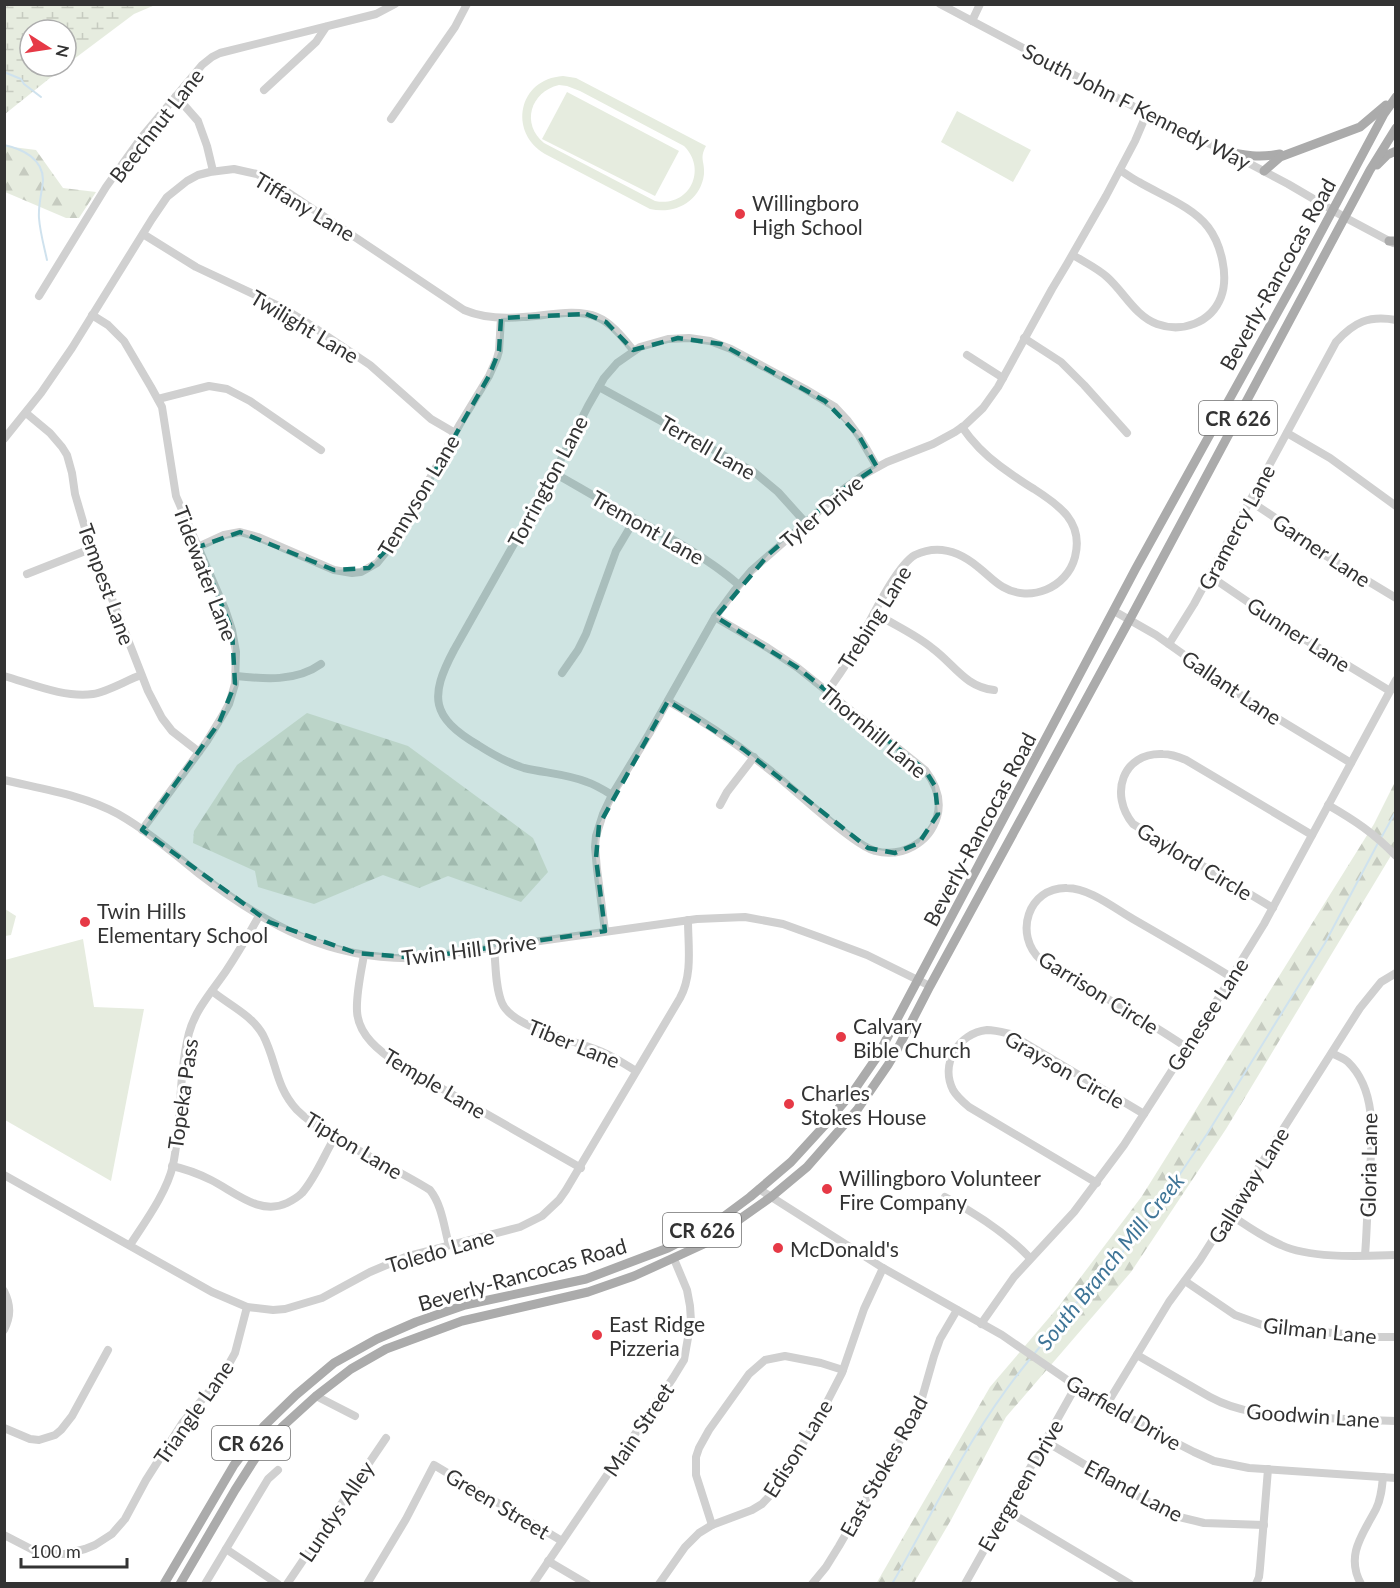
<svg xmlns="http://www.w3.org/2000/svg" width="1400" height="1588" viewBox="0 0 1400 1588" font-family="Lato,sans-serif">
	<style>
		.green { fill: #e6ecdf; fill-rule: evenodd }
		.forest { fill: url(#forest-firs) }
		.wetland { fill: url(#wetland-marsh) }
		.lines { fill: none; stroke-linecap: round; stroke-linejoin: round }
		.stream { stroke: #cfe2ee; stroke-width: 2 }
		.minor { stroke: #d0d0d0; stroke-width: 8 }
		.major { stroke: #ababab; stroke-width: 9 }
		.marked { fill: #0f766e; fill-opacity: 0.2; stroke: #0f766e; stroke-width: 4.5; stroke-dasharray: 12 8; stroke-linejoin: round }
		.poi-dot { fill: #e63946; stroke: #fff; stroke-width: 2 }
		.labels { text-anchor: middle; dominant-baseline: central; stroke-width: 6; stroke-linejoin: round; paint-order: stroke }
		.shield { fill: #fff; stroke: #707070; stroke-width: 1.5 }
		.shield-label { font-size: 20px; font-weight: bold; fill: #333 }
		.street-label { font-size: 21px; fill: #333; stroke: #fff }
		.poi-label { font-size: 21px; fill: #333; stroke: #fff; text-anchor: start }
		.water-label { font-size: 22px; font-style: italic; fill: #3f7597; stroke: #fff }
	</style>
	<defs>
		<pattern id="forest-firs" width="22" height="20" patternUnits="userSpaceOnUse" patternTransform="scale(1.5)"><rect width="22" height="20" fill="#e6ecdf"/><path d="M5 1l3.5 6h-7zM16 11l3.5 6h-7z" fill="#c6cbc0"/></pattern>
		<pattern id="wetland-marsh" width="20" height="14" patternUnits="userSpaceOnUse" patternTransform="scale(1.5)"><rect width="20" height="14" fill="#e6ecdf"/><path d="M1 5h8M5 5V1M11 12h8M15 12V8" fill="none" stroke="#c6cbc0"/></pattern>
	</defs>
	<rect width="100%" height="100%" fill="#fff"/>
	<g class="green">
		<path d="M563 76 576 78 706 146C699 159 705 161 704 174 701 201 675 215 650 209L545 154C508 132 518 79 563 76ZM559 85 567 86 580 91 684 146C708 170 689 208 655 201L544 143C521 124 530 92 559 85Z"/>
		<polygon points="567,92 679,151 655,196 542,139"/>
		<polygon points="957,111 1031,150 1013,182 941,142"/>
		<polygon points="5,909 16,916 11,935 5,936"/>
		<polygon points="83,939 94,1007 144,1009 111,1181 5,1120 5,960"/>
	</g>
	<g class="forest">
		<polygon points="5,146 36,150 63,188 96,192 79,218 66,218 5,192"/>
		<polygon points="307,713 408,746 533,838 548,872 521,902 448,876 419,888 383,875 314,904 258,887 255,871 193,843 194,831 237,765"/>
		<polygon points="1395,782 1395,849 1226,1129 1131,1272 1006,1417 951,1520 914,1583 876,1584 990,1387 1059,1306 1142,1196 1374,824"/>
	</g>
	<polygon class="wetland" points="5,4 155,4 155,5 134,14 66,65 66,30 30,30 30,66 65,66 5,114"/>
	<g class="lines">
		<g class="stream">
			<polyline points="4,72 21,79 24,84 41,97"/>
			<path d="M4 145C23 149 43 159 43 180 42 193 38 205 39 218 40 232 44 246 47 260"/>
			<polyline points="1381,838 1396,811"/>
			<polyline points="1034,1354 1075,1304 1091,1290 1100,1272 1108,1264 1121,1255 1128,1243 1135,1237 1167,1197 1180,1174 1207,1134 1325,943 1378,843"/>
			<path d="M892 1584C936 1507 974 1426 1030 1359"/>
		</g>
		<g class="minor">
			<polyline points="940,4 1180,131 1224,150 1288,184 1346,218 1393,243"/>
			<polyline points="972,21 980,4"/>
			<polyline points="264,90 316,42 326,27"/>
			<polyline points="176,96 198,121 207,146 213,171"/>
			<polyline points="391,119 455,27 467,4"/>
			<polyline points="143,234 196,267 281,307 309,324 370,365 431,419 455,433"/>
			<path d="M1073 255C1084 262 1097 268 1107 277 1124 292 1135 316 1157 324 1182 333 1211 323 1221 297 1229 276 1221 244 1208 227 1193 207 1161 195 1139 182 1133 179 1126 174 1120 170"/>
			<polyline points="39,296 106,187 141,138 202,65 212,57 220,53 376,14 395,4"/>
			<polyline points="92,315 108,325 124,341 151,387 162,407 176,496 225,609 232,630 236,652 235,684 229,704 224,713 207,741 142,830"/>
			<polyline points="1024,338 1061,362 1084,385 1127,433"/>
			<polyline points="967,355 1003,378"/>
			<polyline points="599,387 754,472 778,492 805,522"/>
			<polyline points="158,399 209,386 227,389 250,401 321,450"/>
			<polyline points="26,413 50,433 62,447 67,455 72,473 75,494 87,535 148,691 162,718 172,731 199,752"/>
			<polyline points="1287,433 1330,458 1396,506"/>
			<path d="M4 439 41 393 72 348 152 219 167 197 187 181 198 175 210 172 234 169 257 174 268 179 464 310C483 318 502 319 523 317 544 316 577 308 597 317 612 323 624 339 634 351"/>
			<path d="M554 473C574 484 593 496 614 507 657 531 702 553 739 585"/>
			<polyline points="1250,501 1298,533 1323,554 1396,598"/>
			<polyline points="198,547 224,535 240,532 258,537 334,570 352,573 361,572 377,563 395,541 460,424 489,376 497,358 499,351 501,318"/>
			<polyline points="27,574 93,548"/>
			<polyline points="1210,576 1286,628 1390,691"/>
			<polyline points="1114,611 1156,635 1252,703 1351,763"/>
			<path d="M875 613C894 625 915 634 932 648 954 664 965 687 994 690"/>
			<path d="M1169 644 1194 604 1336 342C1354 322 1369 315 1396 320"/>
			<polyline points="562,673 578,650 586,634 616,551 635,519"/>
			<path d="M4 676C32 684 64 698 93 694 107 692 127 680 141 675"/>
			<path d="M236 676C264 679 296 682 321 664"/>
			<path d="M827 692C836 679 845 667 852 654 866 631 894 567 915 555 938 544 960 552 978 567 986 573 994 582 1003 587 1030 603 1067 588 1075 557 1084 522 1059 505 1034 489 1022 482 1011 474 1000 466 985 455 973 443 962 427"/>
			<path d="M668 701C707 723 743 748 777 776 800 795 821 815 844 832 854 839 863 847 875 851 902 858 929 843 937 817 942 800 935 783 925 770L798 668 768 648 715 617"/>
			<path d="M4 780C42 789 84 795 118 814 146 830 172 852 198 873 266 925 330 961 418 958L697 919 745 917 783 924 819 937 867 955 930 986"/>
			<path d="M612 795C604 790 596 785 587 782 567 774 545 773 524 768 508 763 492 754 478 745 431 717 429 697 454 650L554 473 588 406 604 378 617 363 640 347 668 339 689 338 710 341 731 349 805 389 835 407 848 421 859 436 877 467"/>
			<polyline points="720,805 727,792 754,757"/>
			<path d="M1328 805C1354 820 1374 833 1396 856"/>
			<path d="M1273 908 1133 824C1109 795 1122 752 1163 754 1171 754 1179 757 1186 760L1312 835"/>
			<polyline points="605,931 597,869 595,847 596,836 603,814 612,795 649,734 715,617 735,590 751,571 845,488 865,474 887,462 933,444 955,432 965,425 983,408 998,387 1052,289 1067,264 1106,196 1135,141 1147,113"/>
			<path d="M494 948C496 965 495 987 502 1003 512 1027 571 1040 595 1049 610 1054 623 1063 636 1071"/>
			<path d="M364 955C361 972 356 994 357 1011 358 1035 380 1052 399 1064L581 1168"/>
			<path d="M212 991C229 1005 252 1015 263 1035 277 1062 275 1086 297 1110 307 1120 318 1127 330 1134 362 1154 398 1170 430 1190 442 1205 444 1227 449 1245"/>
			<path d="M1186 1047C1156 1027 1124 1008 1092 990 1075 981 1056 973 1041 960 1013 935 1028 887 1067 888 1089 888 1114 908 1133 919 1166 938 1199 957 1231 977"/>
			<path d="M1332 1053C1337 1056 1344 1058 1348 1062 1380 1093 1371 1147 1369 1186 1367 1209 1367 1232 1365 1255"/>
			<path d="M172 1166C186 1169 199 1174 211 1180 235 1192 260 1216 287 1203 293 1200 298 1197 302 1193 316 1177 324 1155 335 1137"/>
			<path d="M4 1175 212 1292 247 1307 273 1310 285 1309 322 1298 370 1272 408 1256 520 1227 542 1216 559 1200 566 1190 680 998C693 974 688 946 688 920"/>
			<path d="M1097 1183 969 1107C963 1102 957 1097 953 1090 940 1064 958 1033 987 1030 995 1030 1002 1032 1010 1034L1144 1114"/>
			<polyline points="759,1189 883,1268 1002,1335 1076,1386 1149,1429 1194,1452 1214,1461 1249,1468 1396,1478"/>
			<path d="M945 1197C977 1214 1005 1232 1030 1258"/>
			<path d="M1229 1214C1246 1225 1262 1237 1281 1245 1311 1259 1362 1256 1396 1255"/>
			<path d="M130 1245C145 1222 167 1192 173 1165 182 1122 178 1076 189 1033 195 1010 213 990 226 971 238 953 249 934 259 916"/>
			<polyline points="1185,1281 1235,1315 1268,1327 1377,1337 1396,1337"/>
			<path d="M4 1291C11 1305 11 1316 4 1330"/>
			<polyline points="981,1324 1014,1277 1074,1212 1124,1145 1216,1002 1264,924 1396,680"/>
			<path d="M1137 1355 1210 1397C1241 1414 1274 1415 1308 1417 1337 1419 1366 1420 1396 1421"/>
			<polyline points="316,1396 355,1416"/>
			<polyline points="1107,1404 1169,1302 1200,1260 1360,1008 1381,982 1396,973"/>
			<polyline points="4,1428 30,1439 39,1440 55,1435 61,1430 72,1416 108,1350"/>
			<polyline points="1045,1441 1136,1495 1175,1516 1204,1523 1264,1525"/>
			<polyline points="1006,1510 1130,1584"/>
			<polyline points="712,1525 696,1475 696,1457 699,1448 709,1430 749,1374 765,1360 785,1356 821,1363 843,1370"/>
			<polyline points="4,1535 33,1550 44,1554 65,1554 85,1549 95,1545 112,1534 125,1519 146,1480 183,1422 212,1388 225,1371 235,1353 247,1307"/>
			<polyline points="226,1549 278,1584"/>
			<polyline points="548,1561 587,1584"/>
			<polyline points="205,1584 268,1479 278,1470"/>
			<polyline points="287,1584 386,1438"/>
			<polyline points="367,1584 406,1519 434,1465 562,1541"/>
			<polyline points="533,1584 673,1378 684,1360 691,1321 690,1306 687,1290 674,1259"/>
			<polyline points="659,1584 685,1547 699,1533 712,1525 752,1510 762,1504 777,1488 827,1402 842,1373 864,1309 883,1268"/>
			<polyline points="812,1584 826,1567 839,1546 906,1430 922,1398 934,1356 940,1339 957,1310"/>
			<polyline points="965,1584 1076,1386"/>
			<polyline points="1256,1584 1259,1577 1260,1568 1268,1469"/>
			<path d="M1361 1584C1345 1555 1363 1534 1376 1509 1381 1499 1382 1488 1383 1477"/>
		</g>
		<g class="major">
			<path d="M1224 150C1244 156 1260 158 1280 154"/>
			<polyline points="1377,165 1387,155 1396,151"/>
			<polyline points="1264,171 1280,157 1360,127 1386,105"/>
			<polyline points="1389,241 1396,241"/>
			<polyline points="164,1584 234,1465 264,1426 296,1395 334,1363 377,1339 416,1322 465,1305 586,1279 668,1248 711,1226 750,1197 791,1162 824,1126 855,1089 877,1057 1136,568 1297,277 1384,114 1396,97"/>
			<polyline points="180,1584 235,1490 258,1454 283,1426 316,1396 351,1369 386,1349 462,1321 588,1292 634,1276 706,1243 771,1197 807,1167 857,1110 888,1065 897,1050 930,986 1130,619 1370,170 1396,128"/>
		</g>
	</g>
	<path class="marked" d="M586 314 606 322 633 350 678 338 721 344 825 401 859 436 877 467 845 488 769 554 716 617 798 668 925 770 935 786 938 814 919 843 895 853 868 848 743 749 668 701 599 825 596 858 605 931 418 958 356 953 269 922 142 830 219 723 235 684 232 630 198 547 240 532 334 570 369 568 395 541 489 376 499 351 501 318Z"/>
	<g class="poi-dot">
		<circle cx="740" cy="214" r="6"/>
		<circle cx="85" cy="922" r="6"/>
		<circle cx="841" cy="1037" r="6"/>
		<circle cx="789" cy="1104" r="6"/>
		<circle cx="827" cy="1189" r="6"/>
		<circle cx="778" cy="1248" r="6"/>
		<circle cx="597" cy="1335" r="6"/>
	</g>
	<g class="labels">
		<g class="shield">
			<rect x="1199" y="401" width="78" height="34" rx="4.5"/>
			<rect x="663" y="1213" width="78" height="34" rx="4.5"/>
			<rect x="212" y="1426" width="78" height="34" rx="4.5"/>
		</g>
		<g class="shield-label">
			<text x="1238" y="418">CR 626</text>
			<text x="702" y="1230">CR 626</text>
			<text x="251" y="1443">CR 626</text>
		</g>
		<g class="street-label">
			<text transform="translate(1137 106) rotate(27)">South John F Kennedy Way</text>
			<text transform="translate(156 125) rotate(-52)">Beechnut Lane</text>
			<text transform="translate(305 206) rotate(31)">Tiffany Lane</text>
			<text transform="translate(1277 274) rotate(-61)">Beverly-Rancocas Road</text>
			<text transform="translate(305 326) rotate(31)">Twilight Lane</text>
			<text transform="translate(708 447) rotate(30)">Terrell Lane</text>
			<text transform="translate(547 481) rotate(-62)">Torrington Lane</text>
			<text transform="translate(418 495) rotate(-59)">Tennyson Lane</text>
			<text transform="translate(821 511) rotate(-40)">Tyler Drive</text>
			<text transform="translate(648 527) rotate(30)">Tremont Lane</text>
			<text transform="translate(1236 527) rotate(-62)">Gramercy Lane</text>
			<text transform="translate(1322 550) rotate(34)">Garner Lane</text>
			<text transform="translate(206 573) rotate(69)">Tidewater Lane</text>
			<text transform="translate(107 584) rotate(70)">Tempest Lane</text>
			<text transform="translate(874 617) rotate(-58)">Trebing Lane</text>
			<text transform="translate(1299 634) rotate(33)">Gunner Lane</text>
			<text transform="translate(1232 687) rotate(34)">Gallant Lane</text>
			<text transform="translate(874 731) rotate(40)">Thornhill Lane</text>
			<text transform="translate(979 829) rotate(-62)">Beverly-Rancocas Road</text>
			<text transform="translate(1195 861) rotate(31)">Gaylord Circle</text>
			<text transform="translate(469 949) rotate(-7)">Twin Hill Drive</text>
			<text transform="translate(1099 992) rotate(32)">Garrison Circle</text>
			<text transform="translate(1207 1014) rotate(-57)">Genesee Lane</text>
			<text transform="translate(574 1043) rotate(22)">Tiber Lane</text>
			<text transform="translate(1065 1069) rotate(30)">Grayson Circle</text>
			<text transform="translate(435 1083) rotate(31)">Temple Lane</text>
			<text transform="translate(182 1094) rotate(-82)">Topeka Pass</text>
			<text transform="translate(354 1145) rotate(31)">Tipton Lane</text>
			<text transform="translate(1368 1165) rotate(-89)">Gloria Lane</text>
			<text transform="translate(1248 1185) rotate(-58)">Gallaway Lane</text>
			<text transform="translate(440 1250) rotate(-16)">Toledo Lane</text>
			<text transform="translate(522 1274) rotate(-16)">Beverly-Rancocas Road</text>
			<text transform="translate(1320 1330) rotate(6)">Gilman Lane</text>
			<text transform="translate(193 1412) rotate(-55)">Triangle Lane</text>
			<text transform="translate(1124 1412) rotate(30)">Garfield Drive</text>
			<text transform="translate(1313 1415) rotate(4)">Goodwin Lane</text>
			<text transform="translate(638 1429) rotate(-56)">Main Street</text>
			<text transform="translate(797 1448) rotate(-58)">Edison Lane</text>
			<text transform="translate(883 1466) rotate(-61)">East Stokes Road</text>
			<text transform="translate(1020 1485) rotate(-60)">Evergreen Drive</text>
			<text transform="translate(1134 1490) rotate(28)">Efland Lane</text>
			<text transform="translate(498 1503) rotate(31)">Green Street</text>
			<text transform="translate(336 1511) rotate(-56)">Lundys Alley</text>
		</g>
		<g class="poi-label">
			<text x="752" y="202">Willingboro<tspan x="752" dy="24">High School</tspan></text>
			<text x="97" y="910">Twin Hills<tspan x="97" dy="24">Elementary School</tspan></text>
			<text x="853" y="1025">Calvary<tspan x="853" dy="24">Bible Church</tspan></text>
			<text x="801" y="1092">Charles<tspan x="801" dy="24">Stokes House</tspan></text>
			<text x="839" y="1177">Willingboro Volunteer<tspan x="839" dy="24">Fire Company</tspan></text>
			<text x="790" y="1248">McDonald's</text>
			<text x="609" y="1323">East Ridge<tspan x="609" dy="24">Pizzeria</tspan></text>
		</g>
		<g class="water-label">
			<text transform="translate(1110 1261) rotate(-51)">South Branch Mill Creek</text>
		</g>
	</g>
	<rect width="1400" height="1588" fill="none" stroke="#333333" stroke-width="12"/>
	<g transform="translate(48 48) rotate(102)"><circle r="28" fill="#ffffff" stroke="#adadad" stroke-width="1.5"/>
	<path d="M0-4.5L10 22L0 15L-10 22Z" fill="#e63946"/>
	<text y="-9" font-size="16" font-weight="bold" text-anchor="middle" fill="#333333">N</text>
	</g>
	<path d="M21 1558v9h106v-9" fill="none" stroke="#333333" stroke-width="3"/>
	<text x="30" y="1558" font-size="18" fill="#333333" stroke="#ffffff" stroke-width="4.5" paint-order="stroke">100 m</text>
</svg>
